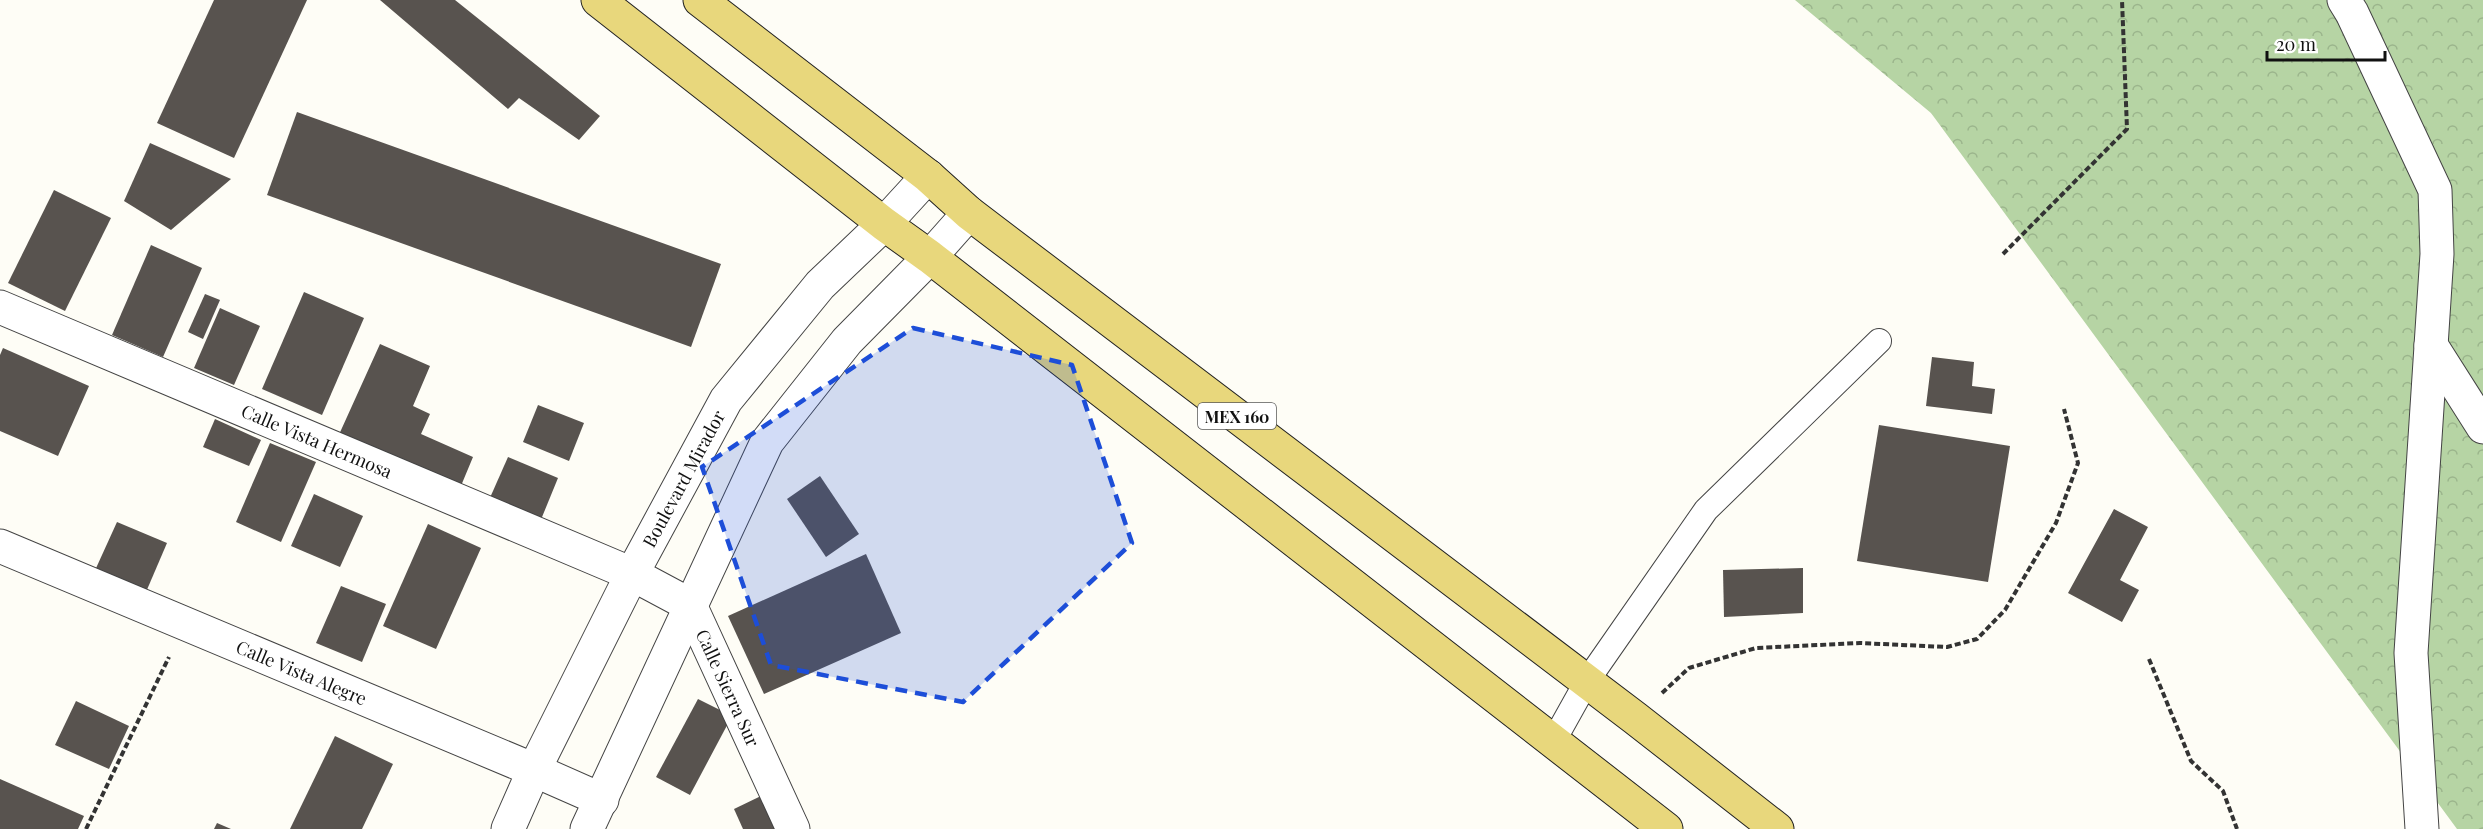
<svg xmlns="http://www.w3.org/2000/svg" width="2483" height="829" viewBox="0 0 2483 829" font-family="'Playfair Display',serif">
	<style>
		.forest { fill: url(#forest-crowns) }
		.building { fill: #58534f }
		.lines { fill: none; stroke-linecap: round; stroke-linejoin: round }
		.service-casing { stroke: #444; stroke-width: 26 }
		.minor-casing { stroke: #444; stroke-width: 35 }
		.primary-casing { stroke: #222; stroke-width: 35 }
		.path { stroke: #333; stroke-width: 4; stroke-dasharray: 6 3; stroke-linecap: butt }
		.service { stroke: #fff; stroke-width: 24 }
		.minor { stroke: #fff; stroke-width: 33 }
		.primary { stroke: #e8d77c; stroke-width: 33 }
		.marked { fill: #1d4ed8; fill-opacity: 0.2; stroke: #1d4ed8; stroke-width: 4.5; stroke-dasharray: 12 8; stroke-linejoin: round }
		.labels { text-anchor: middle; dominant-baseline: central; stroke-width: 6; stroke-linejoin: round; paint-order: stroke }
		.shield { fill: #fff; stroke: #585858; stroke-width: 1.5 }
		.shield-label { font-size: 16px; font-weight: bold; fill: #111 }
		.street-label { font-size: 18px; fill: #111; stroke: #fff }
	</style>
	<defs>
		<pattern id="forest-crowns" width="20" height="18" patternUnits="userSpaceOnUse" patternTransform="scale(1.5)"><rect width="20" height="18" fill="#b6d4a4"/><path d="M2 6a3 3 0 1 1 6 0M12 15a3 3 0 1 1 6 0" fill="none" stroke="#9bb58c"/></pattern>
	</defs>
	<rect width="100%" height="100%" fill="#fefdf6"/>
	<polygon class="forest" points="1795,0 2483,0 2483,829 2457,829 1931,113"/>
	<g class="building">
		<polygon points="214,0 307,0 234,158 157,123"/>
		<polygon points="380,0 455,0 600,116 579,140 519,98 508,109"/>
		<polygon points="297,112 721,264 691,347 267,195"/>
		<polygon points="150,143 231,179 171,230 124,201"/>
		<polygon points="54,190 111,218 65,311 8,283"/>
		<polygon points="151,245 202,268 163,357 112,335"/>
		<polygon points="304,292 364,318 322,415 262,389"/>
		<polygon points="205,294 220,300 203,339 188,332"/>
		<polygon points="220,308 260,326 234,385 194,368"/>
		<polygon points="380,344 430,366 413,406 430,414 421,434 473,457 458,493 337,439"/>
		<polygon points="3,348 89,386 58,456 0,431 0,355"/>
		<polygon points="1932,357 1974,362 1972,386 1995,389 1992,414 1926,406"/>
		<polygon points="538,405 584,423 569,461 523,442"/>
		<polygon points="215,419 261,440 249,466 203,447"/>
		<polygon points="1879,425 2010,446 1988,582 1857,561"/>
		<polygon points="270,443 316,462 281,542 236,522"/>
		<polygon points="508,457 558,478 540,522 489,500"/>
		<polygon points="820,476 859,534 826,557 787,499"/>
		<polygon points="314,494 363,516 340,567 291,546"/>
		<polygon points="2114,509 2148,527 2120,580 2139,590 2122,622 2068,593"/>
		<polygon points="117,522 167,543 143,599 92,577"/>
		<polygon points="428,524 481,548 436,649 383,626"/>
		<polygon points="866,554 901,633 764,694 728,616"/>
		<polygon points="1803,568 1803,613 1724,617 1723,570"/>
		<polygon points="341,586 386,604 362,662 316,643"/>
		<polygon points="698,699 732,716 690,795 656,777"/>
		<polygon points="76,701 129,726 109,769 55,745"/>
		<polygon points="335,736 393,764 362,829 290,829"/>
		<polygon points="0,779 84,816 78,829 0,829"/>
		<polygon points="763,795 779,829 743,829 734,809"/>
		<polygon points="217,823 231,829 214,829"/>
	</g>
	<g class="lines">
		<defs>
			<polyline id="service" points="1553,742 1587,681 1706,510 1879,341"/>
			<g id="minor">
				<polyline points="2344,0 2352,13 2435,190 2437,254 2411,653 2422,829"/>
				<path id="s1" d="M0 307 632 574 690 605 793 829"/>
				<polyline points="2431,345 2483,427"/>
				<path id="s2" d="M0 546 534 770 602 800"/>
				<path id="s3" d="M508 829 534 770 632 574 726 400 820 285 884 224 928 176"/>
				<polyline points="587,829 767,442 847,341 930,257 969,213"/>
			</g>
			<g id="primary">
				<polyline points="598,0 884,224 930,257 1666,829"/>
				<polyline points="700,0 928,176 969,213 1635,718 1777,829"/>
			</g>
		</defs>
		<use href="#service" class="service-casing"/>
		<use href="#minor" class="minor-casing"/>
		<use href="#primary" class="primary-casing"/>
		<g class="path">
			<polyline points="2003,254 2127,129 2122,0"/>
			<polyline points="2149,659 2191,761 2223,791 2237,829"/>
			<polyline points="1662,693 1689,668 1756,648 1860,643 1947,647 1977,639 2005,610 2056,523 2078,463 2064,409"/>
			<polyline points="86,829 169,657"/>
		</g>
		<use href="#service" class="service"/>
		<use href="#minor" class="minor"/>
		<use href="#primary" class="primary"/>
	</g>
	<path class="marked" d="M913 328 1072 365 1132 543 963 702 771 665 702 467Z"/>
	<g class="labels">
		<rect class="shield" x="1198" y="403" width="78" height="26" rx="4.5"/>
		<g class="shield-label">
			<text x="1237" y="416">MEX 160</text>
		</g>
		<g class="street-label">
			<text stroke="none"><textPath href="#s1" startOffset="344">Calle Vista Hermosa</textPath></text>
			<text stroke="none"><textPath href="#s3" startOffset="392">Boulevard Mirador</textPath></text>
			<text stroke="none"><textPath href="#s2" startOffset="327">Calle Vista Alegre</textPath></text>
			<text stroke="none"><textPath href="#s1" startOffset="843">Calle Sierra Sur</textPath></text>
		</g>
	</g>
	<path d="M2267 51v9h118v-9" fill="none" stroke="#111111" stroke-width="3"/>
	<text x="2276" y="51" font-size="18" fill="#111111" stroke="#ffffff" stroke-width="4.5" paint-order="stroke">20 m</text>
</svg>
